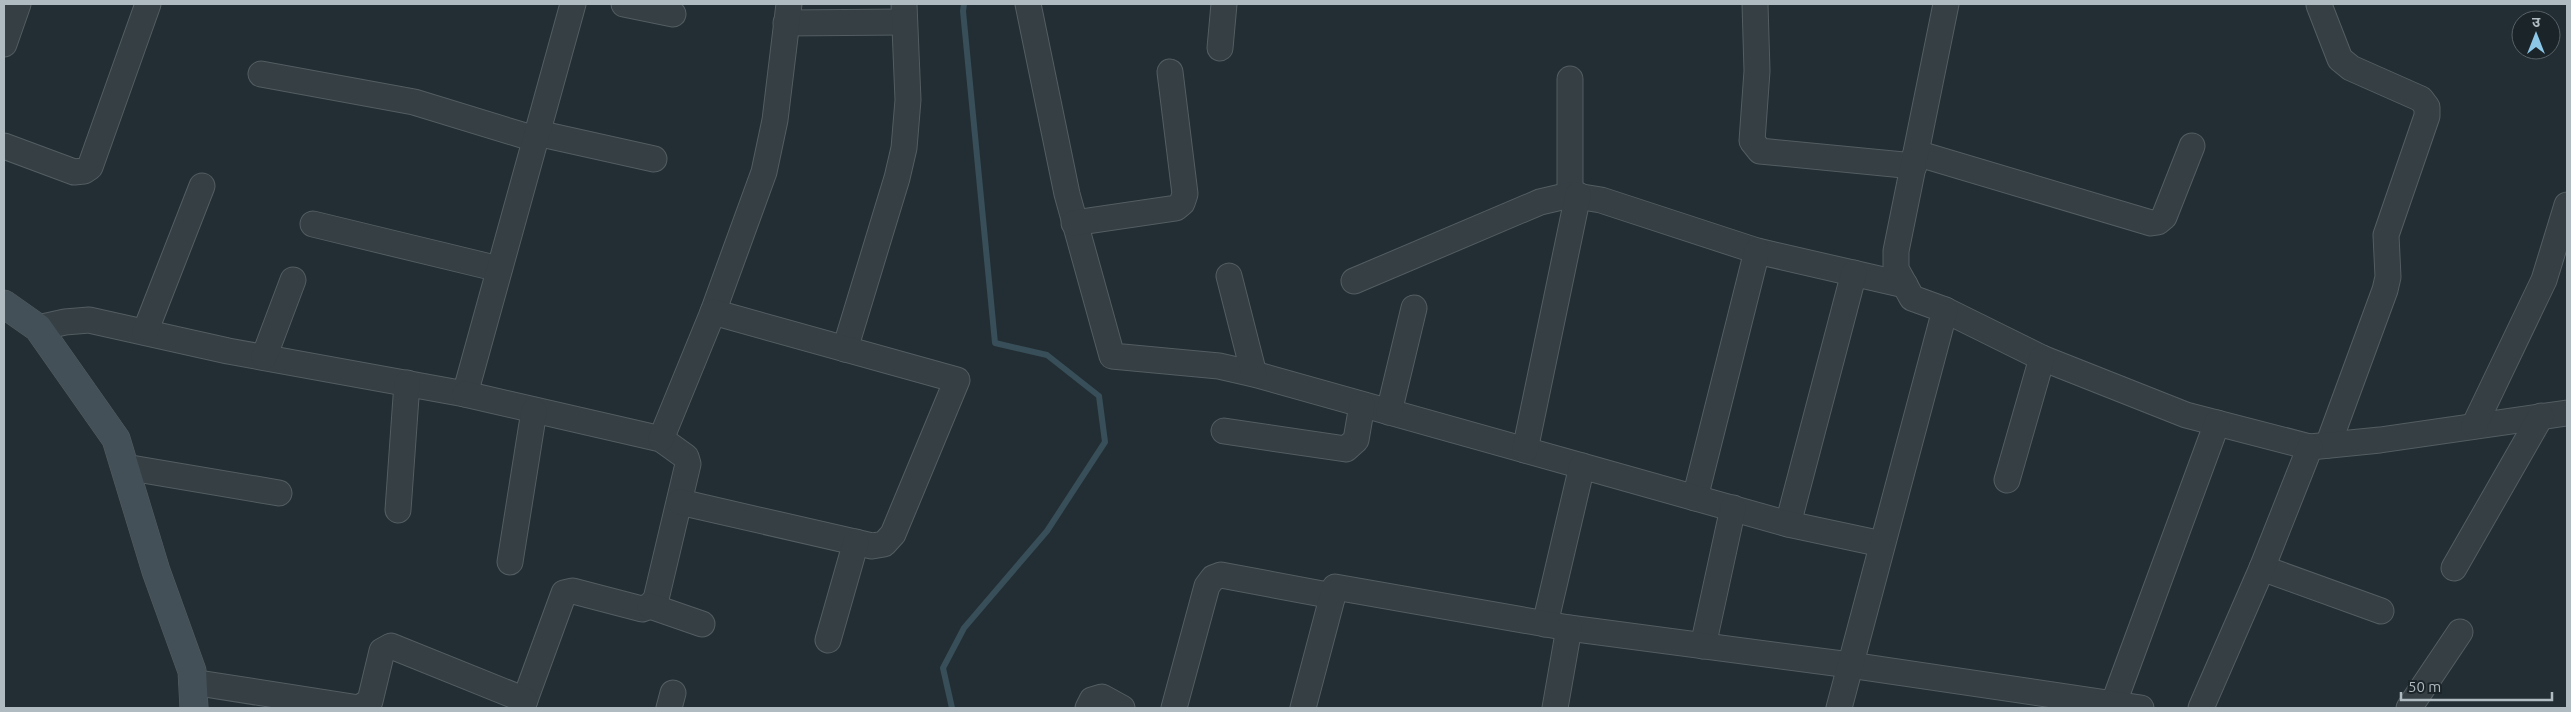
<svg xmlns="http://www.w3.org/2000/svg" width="2571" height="712" viewBox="0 0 2571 712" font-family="Ubuntu,'Noto Sans Devanagari',sans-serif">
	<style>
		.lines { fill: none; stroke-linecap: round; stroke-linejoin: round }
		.stream { stroke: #384e58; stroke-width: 6 }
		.street-casing { stroke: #535d62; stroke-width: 27 }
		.secondary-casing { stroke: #535d62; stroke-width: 29 }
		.street { stroke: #353f44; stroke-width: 25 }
		.secondary { stroke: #445057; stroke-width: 28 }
	</style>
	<rect width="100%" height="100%" fill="#222e33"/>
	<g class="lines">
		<polyline class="stream" points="952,708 943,668 964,628 1047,531 1105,442 1099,396 1047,355 995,343 963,11 964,4"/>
		<defs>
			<g id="street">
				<polyline points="624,4 673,14"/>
				<polyline points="1028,4 1067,194 1112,356 1219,366 1254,374 1582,466"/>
				<polyline points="1755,4 1757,71 1752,141 1760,151 1914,166"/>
				<polyline points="2319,5 2340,59 2351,68 2421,99 2427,107 2427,116 2386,235 2388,277 2385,290 2328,445"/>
				<polyline points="786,23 904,22"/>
				<polyline points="4,44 18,4"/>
				<polyline points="1220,48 1224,4"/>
				<polyline points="261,74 414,102 535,139"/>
				<polyline points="1570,79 1570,195"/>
				<polyline points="537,133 654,159"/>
				<polyline points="4,146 74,172 84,171 90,167 148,4"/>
				<polyline points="1916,153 2151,223 2158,222 2164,217 2192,146"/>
				<polyline points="1074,223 1176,208 1182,203 1185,194 1170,72"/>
				<polyline points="313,224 499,269"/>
				<polyline points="1229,276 1254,374"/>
				<polyline points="1354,281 1540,202 1570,195 1601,200 1757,251 1905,285"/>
				<polyline points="1945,310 2042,358 2186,415 2310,447 2380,440 2567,413"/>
				<polyline points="713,312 764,172 775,120 789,4"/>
				<polyline points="38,328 65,322 89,320 228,351 465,394 573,4"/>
				<polyline points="145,332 202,186"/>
				<polyline points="845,349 897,178 904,148 908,100 904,4"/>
				<polyline points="264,357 293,280"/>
				<polyline points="465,394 661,439 686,457 688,464 656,599 650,606 642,609 573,591 564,593 522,708"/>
				<polyline points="1389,412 1414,308"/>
				<polyline points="2474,426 2544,280 2567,205"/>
				<polyline points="1224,431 1346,449 1356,440 1362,405"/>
				<polyline points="661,439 713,312 957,380 893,534 884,544 872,546 680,502"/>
				<polyline points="1525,450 1578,195"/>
				<polyline points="125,467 279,493"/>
				<polyline points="2007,480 2042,358"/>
				<polyline points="1695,498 1757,251"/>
				<polyline points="398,510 407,383"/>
				<polyline points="1788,524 1854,273"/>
				<polyline points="510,562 534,411"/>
				<polyline points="2262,568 2381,611"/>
				<polyline points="2454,568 2541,416"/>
				<polyline points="650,606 702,624"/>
				<polyline points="1545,624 1582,466 1788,524 1882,544"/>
				<polyline points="828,640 856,542"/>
				<polyline points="1703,646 1733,508"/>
				<polyline points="192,682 359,708 370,701 382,651 391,646 525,700"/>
				<polyline points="2113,705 2217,423"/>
				<polyline points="669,708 673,693"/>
				<polyline points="1088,708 1092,700 1102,697 1122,708"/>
				<polyline points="1174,708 1207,586 1213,578 1221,575 1333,596"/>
				<polyline points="1303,708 1335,587 1569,628 1850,665 2141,708"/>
				<polyline points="1555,708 1569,628"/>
				<polyline points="1839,708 1945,310 1912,298 1896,269 1896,251 1946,4"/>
				<polyline points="2201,708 2262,568 2310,447"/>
				<polyline points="2409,708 2460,632"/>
			</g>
			<polyline id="secondary" points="4,304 38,328 116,439 156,571 192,671 194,708"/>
		</defs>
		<use href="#street" class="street-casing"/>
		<use href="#secondary" class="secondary-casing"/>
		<use href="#street" class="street"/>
		<use href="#secondary" class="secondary"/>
	</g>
	<rect width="2571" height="712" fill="none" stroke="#b0bbc1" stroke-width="10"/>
	<g transform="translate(2536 35)"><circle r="24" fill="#1b2429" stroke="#576066"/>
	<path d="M0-4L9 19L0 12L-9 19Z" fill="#8dc7e8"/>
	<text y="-8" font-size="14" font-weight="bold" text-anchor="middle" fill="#b0bbc1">उ</text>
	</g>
	<path d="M2401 692v8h151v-8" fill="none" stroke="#b0bbc1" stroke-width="2.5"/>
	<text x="2408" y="692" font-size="15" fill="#b0bbc1" stroke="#1b2429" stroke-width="4" paint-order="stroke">50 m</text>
</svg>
